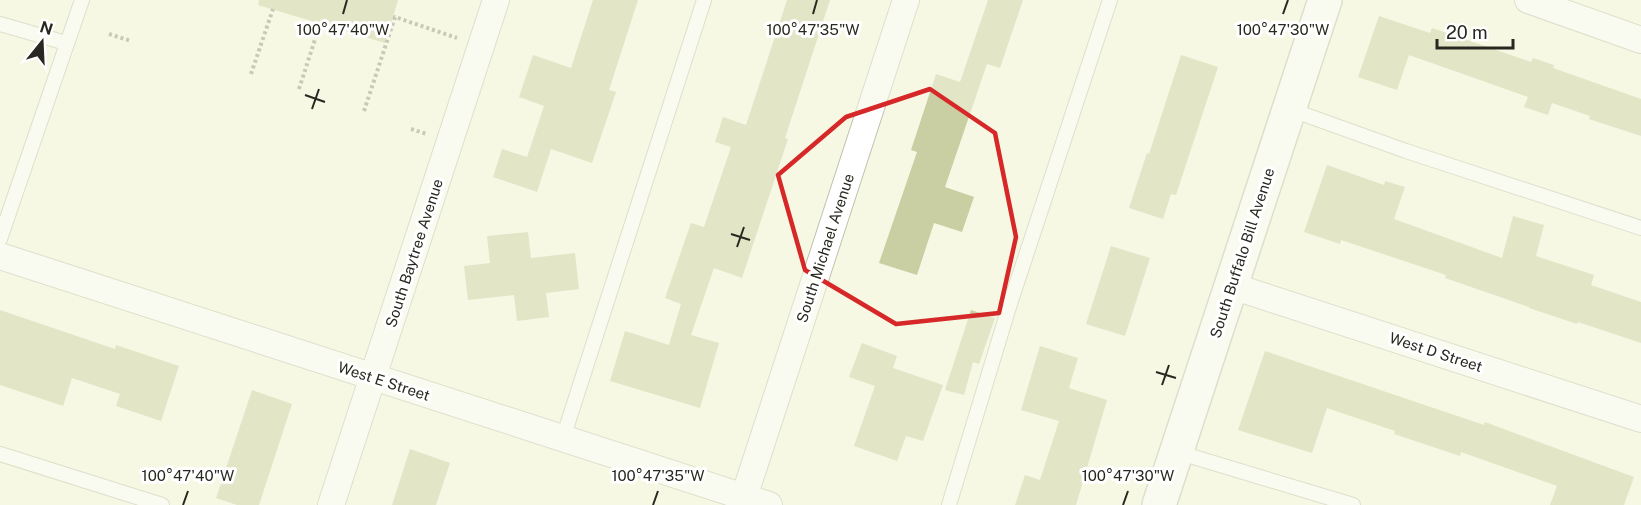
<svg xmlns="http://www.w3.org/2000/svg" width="1641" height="505" viewBox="0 0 1641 505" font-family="'Public Sans',sans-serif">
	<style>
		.building { fill: #c9cea3 }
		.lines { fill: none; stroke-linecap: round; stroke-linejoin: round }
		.lane-casing { stroke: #bfc2ae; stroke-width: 16 }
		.street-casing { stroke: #bfc2ae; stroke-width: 28 }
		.secondary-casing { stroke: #bfc2ae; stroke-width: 36 }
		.path { stroke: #919284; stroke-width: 4; stroke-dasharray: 3 3; stroke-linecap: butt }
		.lane { stroke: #fff; stroke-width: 14 }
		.street { stroke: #fff; stroke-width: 26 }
		.secondary { stroke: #fff; stroke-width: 33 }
		.marked { fill: none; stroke: #d62828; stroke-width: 4.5; stroke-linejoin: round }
		.ticks { fill: none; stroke: #282821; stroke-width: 2 }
		.labels { text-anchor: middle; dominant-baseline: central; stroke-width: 6; stroke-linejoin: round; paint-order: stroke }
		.street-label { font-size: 15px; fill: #282821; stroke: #fff }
		.ticks-label { font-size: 15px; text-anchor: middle; fill: #282821; stroke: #fff; stroke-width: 6; stroke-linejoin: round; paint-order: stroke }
	</style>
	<rect width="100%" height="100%" fill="#f6f8e3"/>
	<g class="building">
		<polygon points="259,0 398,0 385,43 258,5"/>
		<polygon points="593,0 638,0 609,90 616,92 592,163 551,149 537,192 493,177 502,149 527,157 544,106 519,97 533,55 571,68"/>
		<polygon points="787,0 830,0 785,138 788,139 742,278 714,268 691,335 719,343 700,408 610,381 625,331 669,345 681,304 665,298 691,223 704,227 731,147 715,142 723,117 746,125"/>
		<polygon points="988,0 1023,0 1000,68 987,64 945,187 974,197 962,232 934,223 917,275 879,263 917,152 911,150 936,74 960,82"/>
		<polygon points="1379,16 1430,33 1432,28 1531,62 1533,58 1554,65 1553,68 1641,99 1641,136 1589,119 1590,116 1552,103 1548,115 1524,107 1528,97 1409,55 1397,90 1358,77"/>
		<polygon points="1181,55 1218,67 1176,195 1171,194 1163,219 1129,208 1147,153 1149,154"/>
		<polygon points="1327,165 1384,185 1385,181 1405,187 1394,219 1502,258 1513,216 1544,225 1536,256 1594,275 1591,285 1641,302 1641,343 1578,322 1577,324 1529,308 1529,307 1445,278 1446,275 1341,240 1340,244 1304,232"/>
		<polygon points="528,232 531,258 575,253 579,289 546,293 549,317 517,321 514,295 468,300 464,266 490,263 487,236"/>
		<polygon points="1111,246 1150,258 1125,336 1086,324"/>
		<polygon points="0,310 115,349 116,345 179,366 161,421 116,406 120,394 72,378 63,406 0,385"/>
		<polygon points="971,310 995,318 979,364 973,362 964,395 945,390"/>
		<polygon points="862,343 897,356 893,368 943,385 923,441 906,436 897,461 854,446 875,386 849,377"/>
		<polygon points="1040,346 1078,358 1069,388 1107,400 1076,505 1015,505 1025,475 1040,480 1059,421 1021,410"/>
		<polygon points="1265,351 1484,425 1485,422 1634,477 1624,505 1550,505 1557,486 1461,452 1460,456 1394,434 1395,431 1327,408 1312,453 1238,430"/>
		<polygon points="252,390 292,404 259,505 237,505 216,498"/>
		<polygon points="410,449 450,463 436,505 392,505"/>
	</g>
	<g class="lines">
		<defs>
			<g id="lane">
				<polyline points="0,24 66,43"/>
				<polyline points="1289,109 1406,151 1641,228"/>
				<polyline points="0,239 82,0"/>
				<polyline points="563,438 704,0"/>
				<polyline points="1177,452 1353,505"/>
				<polyline points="0,454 162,505"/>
				<polyline points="949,505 1009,307 1110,0"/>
			</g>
			<g id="street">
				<polyline points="1528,0 1641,40"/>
				<polyline points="0,256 769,505"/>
				<polyline points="1232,286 1641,419"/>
				<polyline points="744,497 906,0"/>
				<polyline points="331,505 496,0"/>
			</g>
			<polyline id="secondary" points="1159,505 1325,0"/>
		</defs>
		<use href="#lane" class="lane-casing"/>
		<use href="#street" class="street-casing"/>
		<use href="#secondary" class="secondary-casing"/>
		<g class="path">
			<polyline points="109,34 131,41"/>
			<polyline points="251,74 273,9"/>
			<polyline points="299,89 320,24"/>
			<polyline points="364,111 395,17 457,38"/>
			<polyline points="411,129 427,134"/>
		</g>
		<use href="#lane" class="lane"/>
		<use href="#street" class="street"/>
		<use href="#secondary" class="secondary"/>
	</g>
	<path d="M0 0H1641V505H0ZM930 89 995 133 1016 237 999 313 896 324 805 270 778 175 846 117Z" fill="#f6f8e3" fill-opacity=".55" fill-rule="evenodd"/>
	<path class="marked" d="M930 89 995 133 1016 237 999 313 896 324 805 270 778 175 846 117Z"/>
	<path class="ticks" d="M343 14 347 0M813 14 817 0M1283 14 1288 0M305 95 325 102M312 109 319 89M731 234 750 240M737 247 744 227M1156 372 1176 378M1162 385 1169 365M183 505 188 491M653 505 658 491M1123 505 1128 491"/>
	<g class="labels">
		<g class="street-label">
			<text transform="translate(825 248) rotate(-72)">South Michael Avenue</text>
			<text transform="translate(414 253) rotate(-72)">South Baytree Avenue</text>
			<text transform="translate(1242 253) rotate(-72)">South Buffalo Bill Avenue</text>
			<text transform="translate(1436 352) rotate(18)">West D Street</text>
			<text transform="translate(384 381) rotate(18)">West E Street</text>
		</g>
	</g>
	<g class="ticks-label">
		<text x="343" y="35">100°47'40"W</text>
		<text x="813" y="35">100°47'35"W</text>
		<text x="1283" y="35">100°47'30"W</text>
		<text x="188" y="481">100°47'40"W</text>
		<text x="658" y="481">100°47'35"W</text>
		<text x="1128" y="481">100°47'30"W</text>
	</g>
	<g transform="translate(42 42) rotate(18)" stroke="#ffffff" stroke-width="4.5" paint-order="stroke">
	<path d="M0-4.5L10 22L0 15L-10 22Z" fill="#282821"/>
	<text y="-9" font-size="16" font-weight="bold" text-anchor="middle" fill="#282821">N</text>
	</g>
	<path d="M1437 39v9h76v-9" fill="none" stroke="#282821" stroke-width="3"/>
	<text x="1446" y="39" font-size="18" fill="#282821" stroke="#ffffff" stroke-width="4.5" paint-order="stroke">20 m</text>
</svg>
